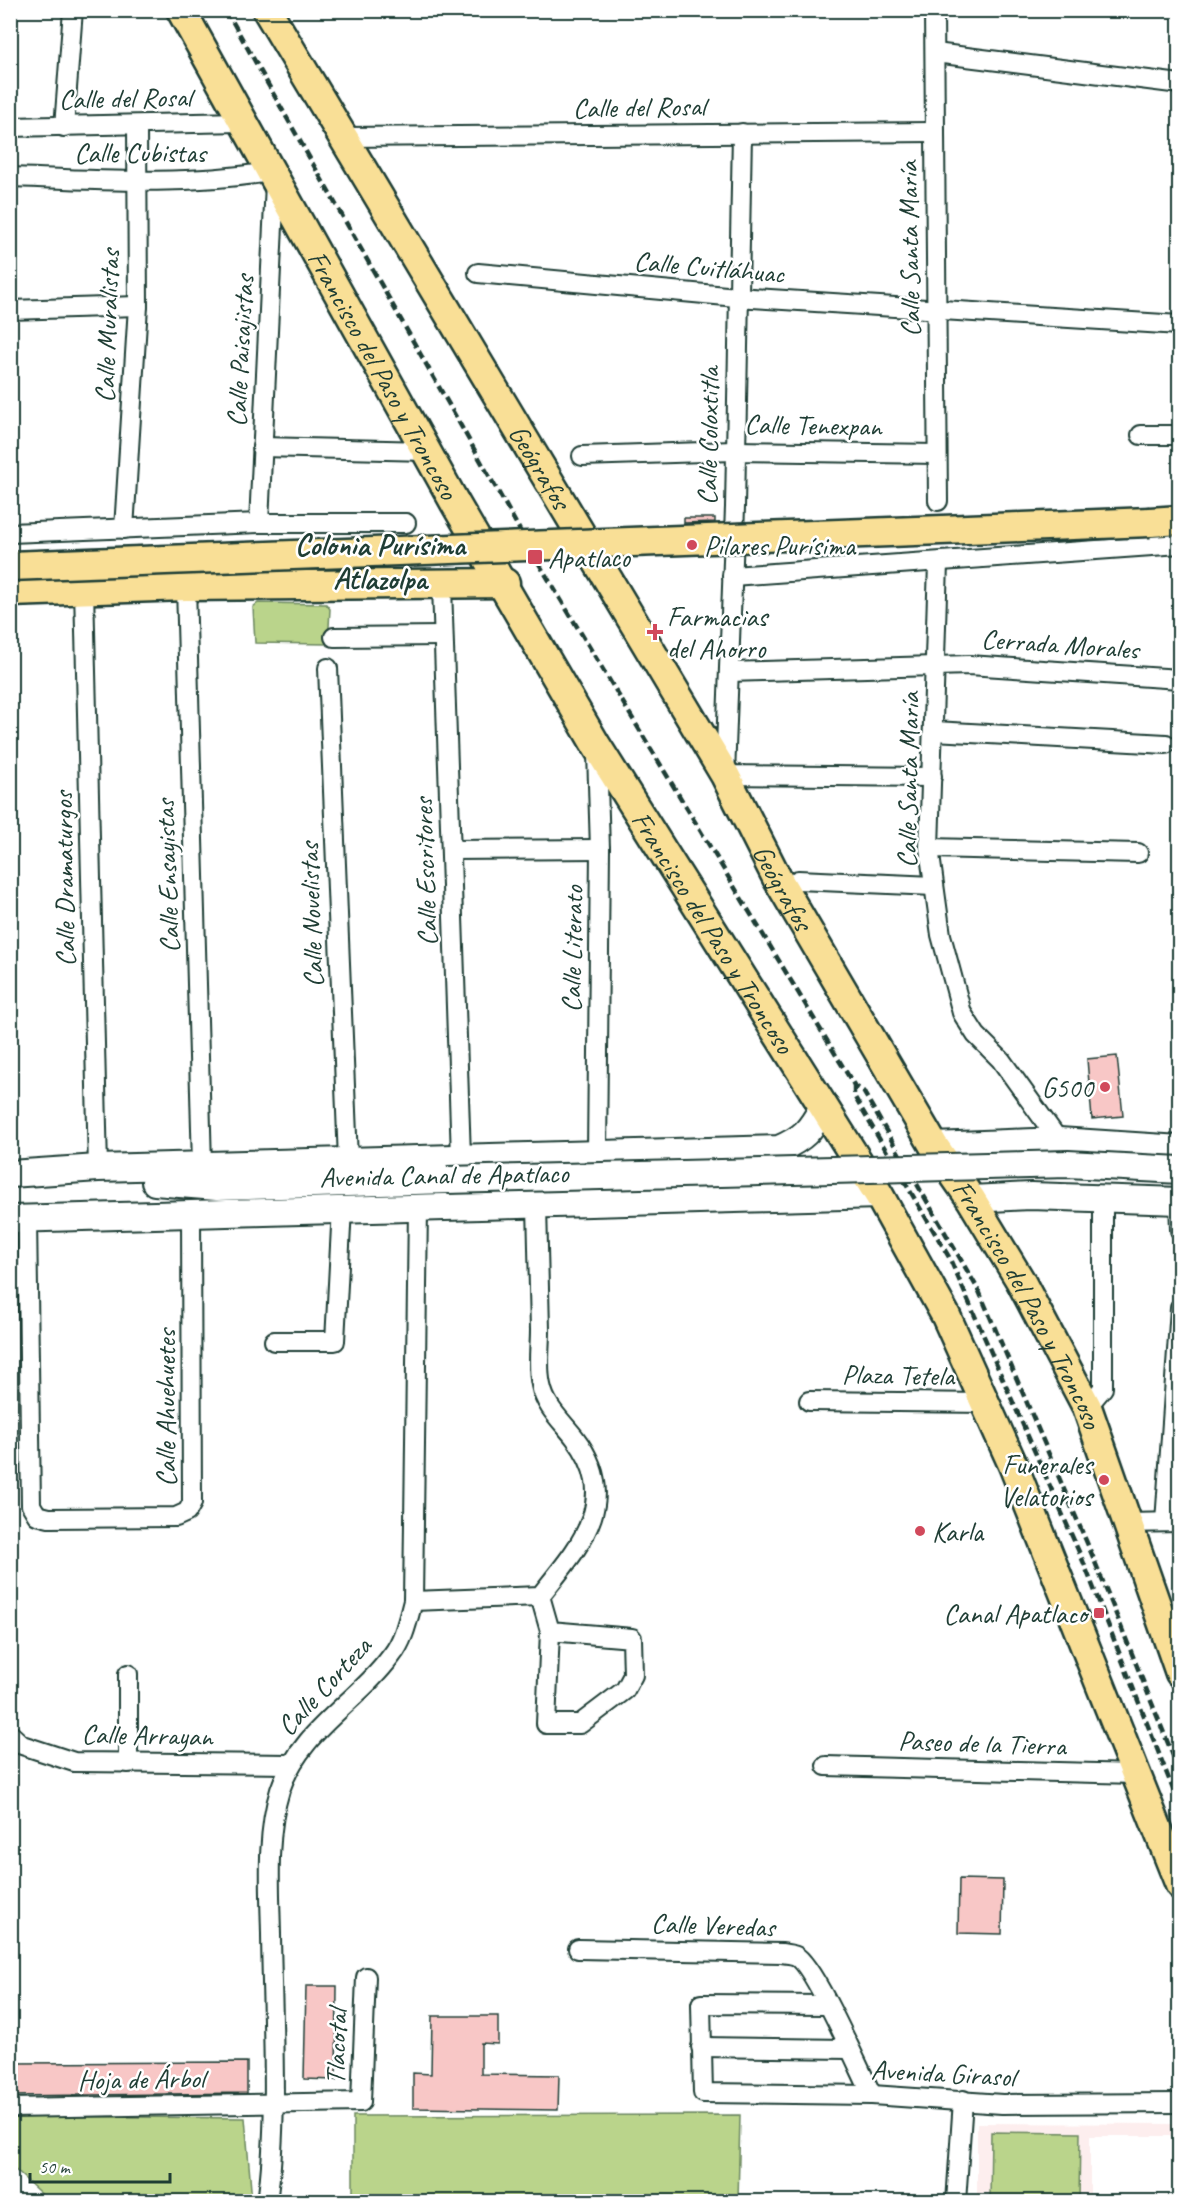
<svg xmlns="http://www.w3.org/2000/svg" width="1190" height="2212" viewBox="0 0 1190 2212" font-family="Caveat,sans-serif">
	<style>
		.built { fill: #fdeeee }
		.green { fill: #bad48b; stroke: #6c8860; stroke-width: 1.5 }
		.building { fill: #f8c7c6; stroke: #1f3d34; stroke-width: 1.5 }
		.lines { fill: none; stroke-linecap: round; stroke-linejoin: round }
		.street-casing { stroke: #1f3d34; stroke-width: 22 }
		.secondary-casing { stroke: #1f3d34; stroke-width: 30 }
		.primary-casing { stroke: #1f3d34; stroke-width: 33 }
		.street { stroke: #fff; stroke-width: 18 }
		.secondary { stroke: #fff; stroke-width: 26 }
		.primary { stroke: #f9df96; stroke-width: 28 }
		.rail { stroke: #1f3d34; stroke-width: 4.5; stroke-dasharray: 9 4.5; stroke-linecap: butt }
		.secondary-bridge-casing { stroke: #1f3d34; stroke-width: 30; stroke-linecap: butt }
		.primary-bridge-casing { stroke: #1f3d34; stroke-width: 33; stroke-linecap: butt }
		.secondary-bridge { stroke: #fff; stroke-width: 26 }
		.primary-bridge { stroke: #f9df96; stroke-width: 28 }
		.poi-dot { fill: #d1495b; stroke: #fff; stroke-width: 2 }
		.labels { text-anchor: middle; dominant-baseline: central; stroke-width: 5; stroke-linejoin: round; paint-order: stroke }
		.street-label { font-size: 28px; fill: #1f3d34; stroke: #fff }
		.poi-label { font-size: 28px; fill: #1f3d34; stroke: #fff; text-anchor: start }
		.neighbourhood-label { font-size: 30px; font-weight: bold; fill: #1f3d34; stroke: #fff }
	</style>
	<rect width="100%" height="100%" fill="#fff"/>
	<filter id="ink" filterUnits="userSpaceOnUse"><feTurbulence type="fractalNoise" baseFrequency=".0167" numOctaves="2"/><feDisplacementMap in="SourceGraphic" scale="12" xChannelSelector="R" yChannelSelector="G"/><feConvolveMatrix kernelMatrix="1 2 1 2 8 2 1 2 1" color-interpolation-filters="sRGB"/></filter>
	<g filter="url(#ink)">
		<polygon class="built" points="977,2123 1179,2124 1179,2136 1090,2136 1090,2201 977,2202"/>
		<g class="green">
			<polygon points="258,603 326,604 330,609 328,644 255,643 253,607"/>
			<polygon points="740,2115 738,2201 353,2201 353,2116"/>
			<polygon points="10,2116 245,2118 252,2201 49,2201 11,2166"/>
			<polygon points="991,2132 1080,2133 1079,2201 990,2201"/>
		</g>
		<g class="building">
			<polygon points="684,518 715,518 715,522 684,523"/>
			<polygon points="1117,1056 1123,1116 1092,1119 1087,1059"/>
			<polygon points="959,1879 1003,1880 1002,1934 958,1933"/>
			<polygon points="306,1986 337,1986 336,2080 304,2079"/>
			<polygon points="432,2016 498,2016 498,2044 481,2043 481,2074 559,2075 558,2110 413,2108 413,2073 431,2074"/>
			<polygon points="247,2062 247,2093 10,2096 10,2063"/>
		</g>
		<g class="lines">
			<defs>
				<g id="street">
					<polyline points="934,10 938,501"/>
					<polyline points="935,53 1180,84"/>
					<polyline points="10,127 241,122"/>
					<polyline points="64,127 73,10"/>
					<polyline points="742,133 735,507 725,775 932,777"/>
					<polyline points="344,137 935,132"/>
					<path d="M10 177C96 180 184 186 269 172"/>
					<polyline points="478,273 737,297 1180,325"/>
					<polyline points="10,310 138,306"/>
					<polyline points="1141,435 1180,435"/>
					<polyline points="262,447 427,451"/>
					<polyline points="582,456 734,451 937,454"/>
					<polyline points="259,523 275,183"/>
					<polyline points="124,529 138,306 137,125"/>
					<polyline points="10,533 259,523 406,523"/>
					<polyline points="938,563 929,848 941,935 962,1013 976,1035 1001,1060 1059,1141"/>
					<polyline points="732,576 1180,544"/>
					<polyline points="186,586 202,1165"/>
					<polyline points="442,586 461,1157"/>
					<polyline points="84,589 98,1168"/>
					<polyline points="334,637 443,636"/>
					<polyline points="328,668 348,1160"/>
					<polyline points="729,672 969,665 1180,679"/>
					<polyline points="934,731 1166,744"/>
					<polyline points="929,848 1138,853"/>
					<polyline points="451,850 600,849"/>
					<polyline points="798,880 934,886"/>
					<polyline points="597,1155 600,849 597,752"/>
					<polyline points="1179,1201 1180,1230"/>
					<polyline points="27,1218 31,1505 37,1515 49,1518 176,1517 187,1512 192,1503 191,1212"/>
					<polyline points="274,1341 335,1341 342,1208"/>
					<polyline points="809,1401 987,1403"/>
					<polyline points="1087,1407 1103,1388 1103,1197"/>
					<polyline points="1165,1522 1180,1308"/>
					<polyline points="1125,1523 1180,1522"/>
					<polyline points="540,1596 550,1631 546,1724 580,1724 625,1690 633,1675 632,1638 550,1631"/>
					<path d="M413 1601 540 1596C579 1547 623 1501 575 1438 562 1421 545 1407 541 1385 537 1368 540 1347 540 1330 539 1288 538 1247 537 1206"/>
					<polyline points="128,1674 128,1763"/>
					<polyline points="10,1734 22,1745 74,1762 290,1764"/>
					<polyline points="826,1766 1136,1774"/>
					<path d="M578 1949 782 1953C786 1954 792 1954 796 1956 814 1965 860 2071 872 2095"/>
					<polyline points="827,2005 701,2004 703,2093 872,2095 1002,2104 1180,2103"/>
					<polyline points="701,2047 849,2049"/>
					<polyline points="10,2108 361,2102 366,1977"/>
					<path d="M267 2202C279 2117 272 2020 271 1934 270 1887 266 1835 280 1790 300 1730 357 1703 392 1655 404 1640 408 1619 413 1601L418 1207"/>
					<polyline points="956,2202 963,2100"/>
				</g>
				<g id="secondary">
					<polyline points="934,1146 1059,1141 1180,1149"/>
					<path d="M10 1174 98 1168 779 1149C804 1138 810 1131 823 1107"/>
					<polyline points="155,1182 217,1187 447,1180"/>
					<polyline points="971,1199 1031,1196 1180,1201"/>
					<polyline points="10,1219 879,1195"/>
				</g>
				<g id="primary">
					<path id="s1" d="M181 10 455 503 596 745 879 1195 946 1316 1013 1465 1180 1885"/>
					<path id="s2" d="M267 10 725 775 777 878 934 1146 971 1199 1020 1280 1087 1407 1180 1673"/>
					<polyline points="1150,522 1180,520"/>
					<polyline points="10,592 186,586 505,583"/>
				</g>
			</defs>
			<use href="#street" class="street-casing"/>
			<use href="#secondary" class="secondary-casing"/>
			<use href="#primary" class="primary-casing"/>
			<use href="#street" class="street"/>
			<use href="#secondary" class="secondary"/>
			<use href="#primary" class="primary"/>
			<g class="rail">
				<polyline points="226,10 535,557 854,1085 863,1091 979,1291 1093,1557 1180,1773"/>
				<polyline points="854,1085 854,1096 949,1257 1083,1561 1180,1807"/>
			</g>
			<defs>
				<polyline id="secondary-bridge" points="447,1180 1068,1164 1180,1170"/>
				<polyline id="primary-bridge" points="10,566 1150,522"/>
			</defs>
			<use href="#secondary-bridge" class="secondary-bridge-casing"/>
			<use href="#primary-bridge" class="primary-bridge-casing"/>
			<use href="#secondary-bridge" class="secondary-bridge"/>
			<use href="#primary-bridge" class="primary-bridge"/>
		</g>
	</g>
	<g class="poi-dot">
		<circle cx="692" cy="545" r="6"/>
		<rect x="527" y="549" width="16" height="16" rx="3"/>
		<path d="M652 623h6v6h6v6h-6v6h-6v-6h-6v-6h6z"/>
		<circle cx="1105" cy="1087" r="6"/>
		<circle cx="1104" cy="1480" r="6"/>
		<circle cx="920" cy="1531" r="6"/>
		<rect x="1093" y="1607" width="12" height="12" rx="3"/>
	</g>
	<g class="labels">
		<g class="street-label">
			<text transform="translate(125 98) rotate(-1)">Calle del Rosal</text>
			<text transform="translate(639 107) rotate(-1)">Calle del Rosal</text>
			<text x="140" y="152">Calle Cubistas</text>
			<text transform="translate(909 249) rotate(-91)">Calle Santa María</text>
			<text transform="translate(709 267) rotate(5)">Calle Cuitláhuac</text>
			<text transform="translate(107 326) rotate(-88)">Calle Muralistas</text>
			<text transform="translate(240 351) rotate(-87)">Calle Paisajistas</text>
			<text stroke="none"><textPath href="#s1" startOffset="417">Francisco del Paso y Troncoso</textPath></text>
			<text transform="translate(813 425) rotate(1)">Calle Tenexpan</text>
			<text transform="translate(708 436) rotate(-89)">Calle Coloxtitla</text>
			<text stroke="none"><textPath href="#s2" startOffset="532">Geógrafos</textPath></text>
			<text transform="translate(1060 644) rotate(4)">Cerrada Morales</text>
			<text transform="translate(908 780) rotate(-89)">Calle Santa María</text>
			<text transform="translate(425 872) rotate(-92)">Calle Escritores</text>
			<text transform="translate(167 876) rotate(-92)">Calle Ensayistas</text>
			<text transform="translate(64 879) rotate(-91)">Calle Dramaturgos</text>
			<text stroke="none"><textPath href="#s2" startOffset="1018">Geógrafos</textPath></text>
			<text transform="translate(311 915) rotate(-92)">Calle Novelistas</text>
			<text stroke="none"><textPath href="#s1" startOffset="1065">Francisco del Paso y Troncoso</textPath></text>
			<text transform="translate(572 949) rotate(-89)">Calle Literato</text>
			<text transform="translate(444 1175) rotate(-1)">Avenida Canal de Apatlaco</text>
			<text stroke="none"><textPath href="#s2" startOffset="1502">Francisco del Paso y Troncoso</textPath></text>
			<text transform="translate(898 1375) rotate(1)">Plaza Tetela</text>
			<text transform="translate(165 1408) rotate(-90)">Calle Ahuehuetes</text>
			<text transform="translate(324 1686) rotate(-47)">Calle Corteza</text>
			<text transform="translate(147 1735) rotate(1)">Calle Arrayan</text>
			<text transform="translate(982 1743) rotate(2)">Paseo de la Tierra</text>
			<text transform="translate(713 1925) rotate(2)">Calle Veredas</text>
			<text transform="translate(336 2047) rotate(-88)">Tlacotal</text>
			<text transform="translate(943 2073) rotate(3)">Avenida Girasol</text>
			<text transform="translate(141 2079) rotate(-1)">Hoja de Árbol</text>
		</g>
		<g class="poi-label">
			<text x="704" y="545">Pilares Purísima</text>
			<text x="548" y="557">Apatlaco</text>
			<text x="667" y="616">Farmacias<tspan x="667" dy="32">del Ahorro</tspan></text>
			<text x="1093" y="1087" text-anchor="end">G500</text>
			<text x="1092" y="1464" text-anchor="end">Funerales<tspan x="1092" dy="32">Velatorios</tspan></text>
			<text x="932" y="1531">Karla</text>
			<text x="1087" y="1613" text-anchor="end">Canal Apatlaco</text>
		</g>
		<g class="neighbourhood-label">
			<text x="380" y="545">Colonia Purísima<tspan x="380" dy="34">Atlazolpa</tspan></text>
		</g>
	</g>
	<rect width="1190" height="2212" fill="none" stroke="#fff" stroke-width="36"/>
	<rect x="18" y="18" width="1154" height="2176" fill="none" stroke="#1f3d34" stroke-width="2" filter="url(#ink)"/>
	<path d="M30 2173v9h140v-9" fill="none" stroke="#1f3d34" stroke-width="3"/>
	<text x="39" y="2173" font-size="18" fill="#1f3d34" stroke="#ffffff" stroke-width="4.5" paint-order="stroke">50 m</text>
</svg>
